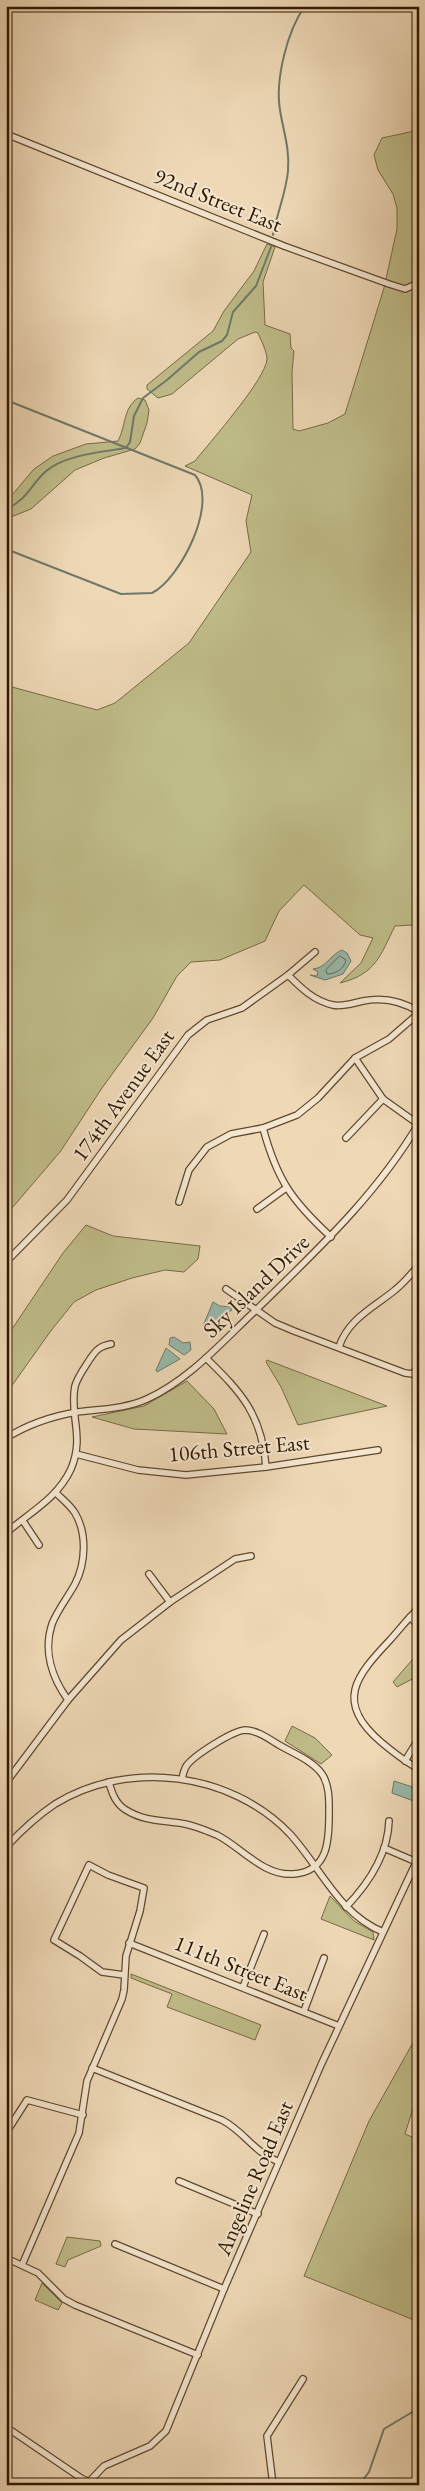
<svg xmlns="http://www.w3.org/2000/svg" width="425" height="2491" viewBox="0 0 425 2491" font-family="'EB Garamond',serif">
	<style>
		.green { fill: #bfbc89; stroke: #786a45 }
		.water { fill: #99baac; stroke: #6f7968 }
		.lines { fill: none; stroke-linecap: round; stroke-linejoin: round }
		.shore { stroke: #656956; stroke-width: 1 }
		.stream { stroke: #6f7968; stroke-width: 2 }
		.minor-casing { stroke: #60482e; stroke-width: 8 }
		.minor { stroke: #f4e6d0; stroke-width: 5.5 }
		.labels { text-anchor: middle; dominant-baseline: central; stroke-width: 4; stroke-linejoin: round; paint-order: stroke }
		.street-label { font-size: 22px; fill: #311801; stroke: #f4e6d0 }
	</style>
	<rect width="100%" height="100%" fill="#eed8b6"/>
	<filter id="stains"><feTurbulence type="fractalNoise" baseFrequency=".004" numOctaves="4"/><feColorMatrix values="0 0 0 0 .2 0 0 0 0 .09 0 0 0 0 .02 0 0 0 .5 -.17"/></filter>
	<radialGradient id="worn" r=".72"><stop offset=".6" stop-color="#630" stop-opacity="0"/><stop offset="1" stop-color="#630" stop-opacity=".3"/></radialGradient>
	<g class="green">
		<path d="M419 130V922L413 925 395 926C380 956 376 974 340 983L361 963 373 938 360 935 304 885 279 911 265 941 220 960 191 962 177 976 153 1018 102 1088 60 1152 6 1215V688L12 687 97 710 115 703 189 643 251 552 246 521 252 495 185 466 195 461C210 442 266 379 267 359 267 352 261 340 258 333L255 332 238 339 172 394 158 398 147 389V385L213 331 224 311 254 271 267 244 275 247 263 282 265 325 290 334 291 348 294 351 292 372 293 429 299 431 328 423 345 414 384 288 397 229V208L393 194 378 170 374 155 382 138Z"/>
		<path d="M138 398 145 400 149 410 147 423 140 443 135 449 104 458 75 470 31 509 6 519V502L34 469 53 456 86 444 118 441C126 426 123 408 138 398Z"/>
		<polygon points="86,1225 113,1236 200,1246 198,1259 184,1272 165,1270 132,1278 96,1290 74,1302 50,1332 6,1394 6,1338 63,1253"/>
		<polygon points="267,1360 387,1406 298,1425 281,1387 266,1362"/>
		<polygon points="187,1381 214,1409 227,1434 134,1429 92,1417 144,1406"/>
		<polygon points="419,1652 418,1676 397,1687 393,1682"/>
		<polygon points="292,1726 315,1738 332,1755 321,1764 285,1741"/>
		<polygon points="330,1896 354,1921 373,1932 374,1940 321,1919"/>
		<polygon points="131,1974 261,2025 255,2040 167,2007 172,1994 131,1978"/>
		<polygon points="419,2032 419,2089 405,2134 419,2140 419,2322 304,2276 369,2121"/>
		<polygon points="67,2237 100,2241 101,2246 68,2260 65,2267 56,2264"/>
		<polygon points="42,2283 62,2303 58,2310 35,2300"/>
	</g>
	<g class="water">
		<path d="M342 950 347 953 351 961 343 974 325 980 310 975 317 976 318 972 313 969C326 968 330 955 342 950Z"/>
		<polygon points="213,1302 220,1306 231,1307 232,1310 209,1326 203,1326"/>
		<polygon points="174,1337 183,1343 190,1342 191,1350 184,1355 169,1345 170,1338"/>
		<polygon points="166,1348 180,1359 157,1372 156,1370"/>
		<polygon points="394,1781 419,1789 419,1803 392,1793"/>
	</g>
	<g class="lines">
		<path class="shore" d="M340 956 346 960C344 969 336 974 327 974L326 970Z"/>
		<g class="stream">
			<path d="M273 235C277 213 286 193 288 171 290 149 283 130 280 110 275 80 287 31 305 6"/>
			<path d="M6 400 195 475C219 503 180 579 152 593L121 594 6 549"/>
			<path d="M6 509C27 500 30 486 45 472 63 455 102 452 126 448L130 442 134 416 143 398 167 380 199 352 222 341 227 335 233 312 256 286 271 247"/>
			<polyline points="359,2485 369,2472 384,2429 419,2408"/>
		</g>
		<defs>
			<g id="minor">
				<polyline points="6,134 284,246 389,284 405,289 419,283"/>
				<path d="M288 975C301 988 314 1001 333 1005 343 1007 353 1003 363 1001 384 997 402 1001 419 1012"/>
				<polyline points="355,1058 383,1099 418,1124"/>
				<path d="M263 1128C277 1180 292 1201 331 1237"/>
				<polyline points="346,1138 383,1099"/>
				<polyline points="179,1202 189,1170 207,1147 231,1134 263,1128 297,1115 318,1098 355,1058 389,1039 419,1013"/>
				<polyline points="257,1209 286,1188"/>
				<polyline points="6,1262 67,1200 188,1035 207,1020 242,1008 288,975 315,952"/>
				<polyline points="226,1289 275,1323 294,1331 405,1373 413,1374 419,1365"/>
				<path d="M339 1347C348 1319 373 1308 395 1290 404 1283 411 1274 419 1265"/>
				<path d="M206 1358C242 1393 262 1415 266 1467"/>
				<path d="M6 1438C27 1425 53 1416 77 1412 101 1409 125 1409 147 1399 190 1379 221 1343 255 1311 315 1252 376 1196 419 1123"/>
				<polyline points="76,1454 138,1470 186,1475 266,1467 378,1450"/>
				<path d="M56 1493C62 1499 70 1505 75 1513 87 1533 86 1563 75 1584 68 1597 58 1609 52 1624 43 1651 52 1678 68 1700"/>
				<polyline points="23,1521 39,1545"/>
				<path d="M6 1533C30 1512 57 1499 71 1469 85 1436 69 1415 75 1386 78 1376 85 1367 90 1359 96 1350 100 1346 111 1344"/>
				<polyline points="149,1574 170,1602"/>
				<path d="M419 1608C408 1618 400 1629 390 1640 356 1676 334 1702 381 1742 393 1752 405 1762 419 1769"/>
				<polyline points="410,1617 419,1626"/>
				<polyline points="405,1761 419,1738"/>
				<polyline points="8,1780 68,1700 121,1640 170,1602 235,1559 251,1556"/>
				<path d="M109 1782C112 1794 116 1804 126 1810 145 1822 164 1820 185 1824 196 1826 207 1831 217 1835 241 1847 263 1876 293 1874 328 1872 329 1841 329 1815 329 1802 330 1786 322 1774 313 1761 293 1753 279 1745 269 1739 257 1730 245 1730 232 1731 195 1755 187 1765 184 1769 183 1774 182 1779"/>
				<path d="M6 1847C21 1831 37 1816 55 1804 128 1759 231 1772 290 1834 321 1868 338 1913 383 1932"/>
				<polyline points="384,1848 419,1863"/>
				<path d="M346 1907C369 1883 388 1854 389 1821"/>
				<polyline points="129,1943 339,2026"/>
				<polyline points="243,1987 264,1934"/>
				<polyline points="304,2011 324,1958"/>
				<path d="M92 2068 222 2120C245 2132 252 2151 279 2162"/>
				<polyline points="6,2133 27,2100 83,2115"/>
				<polyline points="179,2181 258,2214"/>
				<polyline points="115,2244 224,2289"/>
				<polyline points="6,2258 38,2273 64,2299 75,2305 198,2355"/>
				<polyline points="22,2265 79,2133 87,2081 122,1999 124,1990 126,1956 140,1911 144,1888 108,1875 89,1865 54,1940 80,1956 102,1972 124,1975"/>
				<polyline points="6,2427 81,2478 96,2485"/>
				<polyline points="89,2482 104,2466 150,2446 166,2431 224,2289 321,2065 419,1856"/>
				<polyline points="273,2485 267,2436 303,2379"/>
			</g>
		</defs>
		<use href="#minor" class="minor-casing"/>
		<use href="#minor" class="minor"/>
	</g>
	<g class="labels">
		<g class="street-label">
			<text transform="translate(218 200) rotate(22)">92nd Street East</text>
			<text transform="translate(123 1095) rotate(-54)">174th Avenue East</text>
			<text transform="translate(256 1286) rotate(-44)">Sky Island Drive</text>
			<text transform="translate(239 1448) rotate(-5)">106th Street East</text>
			<text transform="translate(241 1968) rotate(22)">111th Street East</text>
			<text transform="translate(254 2178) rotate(-67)">Angeline Road East</text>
		</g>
	</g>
	<rect width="425" height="2491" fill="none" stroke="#eed8b6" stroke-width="25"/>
	<rect x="8" y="8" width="410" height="2476" fill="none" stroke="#311801" stroke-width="2.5"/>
	<rect x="12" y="12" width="400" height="2466" fill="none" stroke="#311801"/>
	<rect width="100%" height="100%" filter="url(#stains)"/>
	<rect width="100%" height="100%" fill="url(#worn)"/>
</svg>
